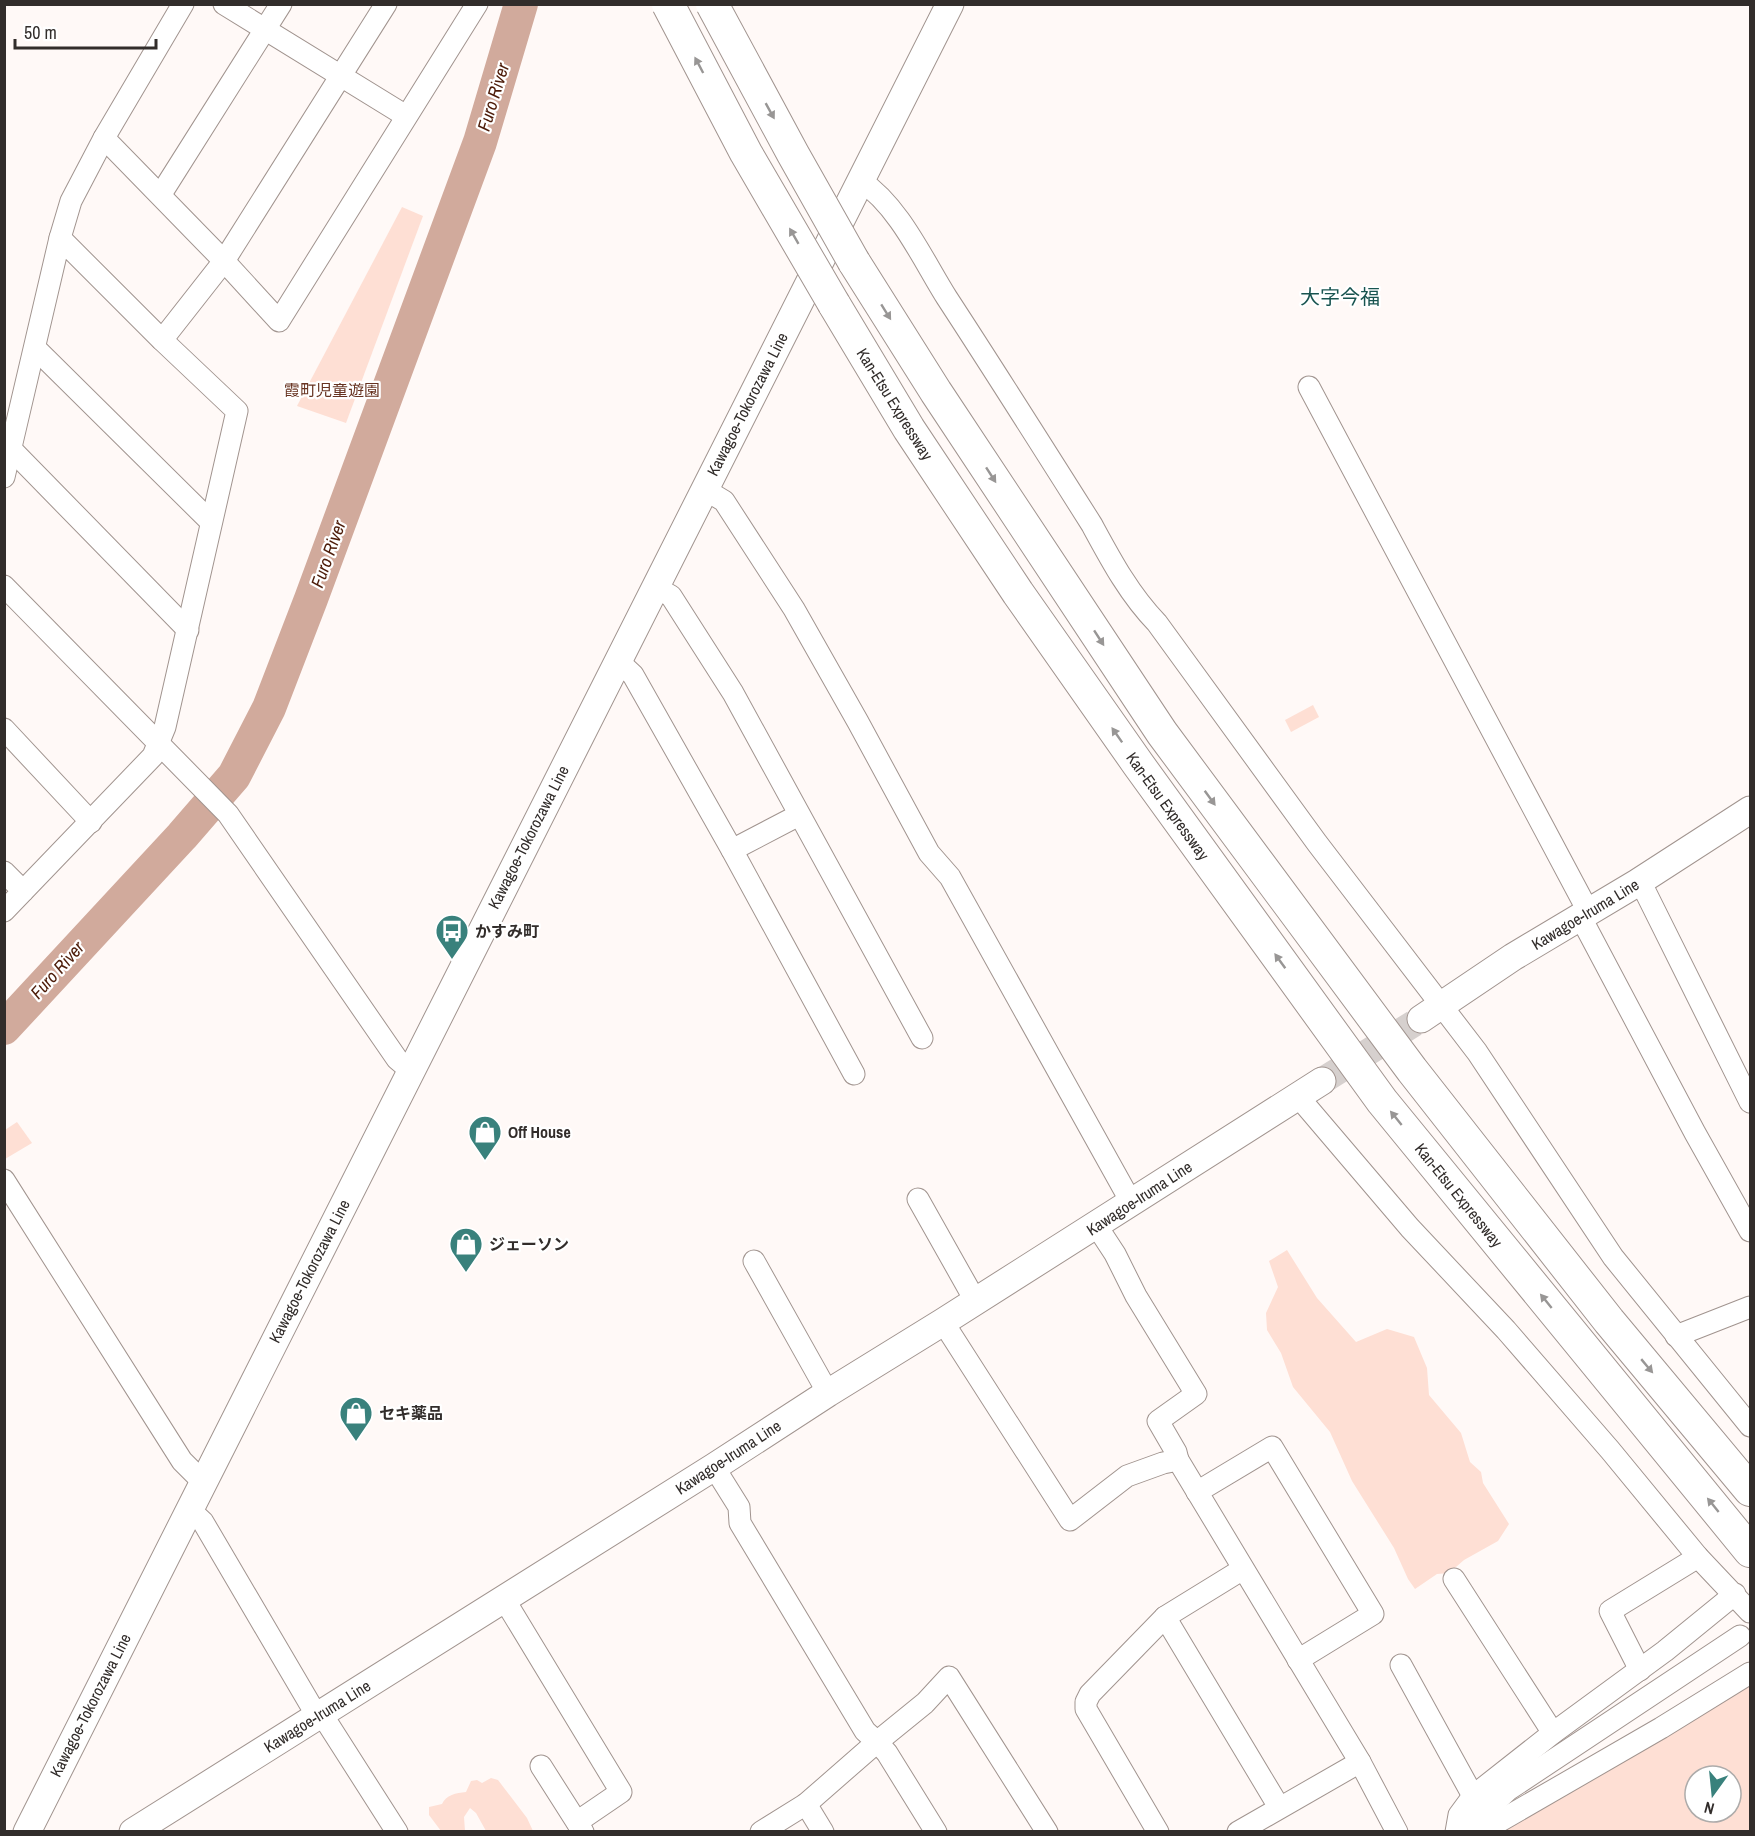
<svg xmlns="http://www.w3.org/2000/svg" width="1755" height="1836" viewBox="0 0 1755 1836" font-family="'Archivo Narrow','Noto Sans JP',sans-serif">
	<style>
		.green { fill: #fedfd4; fill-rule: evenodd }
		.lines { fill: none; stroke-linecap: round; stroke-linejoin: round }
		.river { stroke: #d1aa9c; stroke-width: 34 }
		.major-tunnel { stroke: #d6d0ce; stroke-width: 27; stroke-dasharray: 27 14; stroke-linecap: butt }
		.minor-casing { stroke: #a1948f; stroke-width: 23 }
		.major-casing { stroke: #a1948f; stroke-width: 29 }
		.highway-casing { stroke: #a1948f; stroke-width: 34 }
		.minor { stroke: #fff; stroke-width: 21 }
		.major { stroke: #fff; stroke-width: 27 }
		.highway { stroke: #fff; stroke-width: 32 }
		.highway-bridge-casing { stroke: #a1948f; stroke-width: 34; stroke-linecap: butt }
		.highway-bridge { stroke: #fff; stroke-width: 32 }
		.oneway { fill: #989695 }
		.labels { text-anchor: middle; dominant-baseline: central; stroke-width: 4.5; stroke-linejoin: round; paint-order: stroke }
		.park-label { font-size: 16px; fill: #673321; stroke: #fff }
		.street-label { font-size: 16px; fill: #322d2b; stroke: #fff }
		.poi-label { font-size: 16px; font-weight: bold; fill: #322d2b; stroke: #fff; text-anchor: start }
		.water-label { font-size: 18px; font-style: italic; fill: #4d1c09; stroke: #fff }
		.quarter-label { font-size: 20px; fill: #185450; stroke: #fff }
	</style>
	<rect width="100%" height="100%" fill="#fff9f7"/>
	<g class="green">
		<polygon points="402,207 423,216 346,423 297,406"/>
		<polygon points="1313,705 1319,717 1291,732 1285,720"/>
		<polygon points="17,1122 32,1143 5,1159 5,1130"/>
		<polygon points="1287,1250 1317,1298 1356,1342 1387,1329 1414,1337 1427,1368 1429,1395 1461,1433 1470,1462 1481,1472 1483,1483 1509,1524 1498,1541 1464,1560 1449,1573 1437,1574 1415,1589 1408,1579 1394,1548 1352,1481 1330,1432 1293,1387 1281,1353 1267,1330 1266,1313 1278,1287 1269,1261"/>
		<path d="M1750 1681V1831L1506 1832 1505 1827ZM1695 1776H1731V1812H1695Z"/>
		<path d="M491 1778 498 1780 527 1818 533 1831H486L476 1813 470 1808 464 1817 465 1831H441L429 1815V1807L442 1804C446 1795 456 1793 466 1792L471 1781 477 1780 482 1783Z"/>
	</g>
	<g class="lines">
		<polyline class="river" points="4,1028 182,836 234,776 269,708 311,599 480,142 521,4"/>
		<polyline class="major-tunnel" points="1322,1081 1421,1019"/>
		<defs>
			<g id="minor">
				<polyline points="183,4 104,138 224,261 279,321 477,4"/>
				<polyline points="224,4 406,116"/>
				<path d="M861 181C899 206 923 260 947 298 996 373 1044 449 1092 525 1111 560 1129 594 1157 623L1317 843 1477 1052 1613 1257 1750 1426"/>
				<polyline points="161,194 281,4"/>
				<polyline points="60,238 71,201 104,138"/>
				<polyline points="162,340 224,261 386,4"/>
				<polyline points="35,348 211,522"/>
				<polyline points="1309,387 1588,911"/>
				<polyline points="12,450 188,630"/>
				<polyline points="4,477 60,238 162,340 237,411 165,727 153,756 4,911"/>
				<polyline points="704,489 724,501 794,609 858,722 929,853 950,877 1131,1202"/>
				<polyline points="4,586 228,814 397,1059 410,1070"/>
				<polyline points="655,587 671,596 733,693 922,1038"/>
				<polyline points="618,661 633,675 732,850 854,1074"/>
				<polyline points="4,729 91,822"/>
				<polyline points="732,850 799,815"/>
				<polyline points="4,872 23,891"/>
				<polyline points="1640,881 1750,1102"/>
				<polyline points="1580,916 1695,1133 1750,1231"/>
				<polyline points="1299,1094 1307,1107 1410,1228 1506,1330 1610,1450 1698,1557 1750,1612"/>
				<polyline points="4,1180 182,1461 203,1482"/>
				<polyline points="918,1199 976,1302"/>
				<polyline points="1096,1225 1115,1254 1136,1296 1196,1394 1158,1421 1176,1452 1178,1460"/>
				<polyline points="754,1261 828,1393"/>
				<polyline points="943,1322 1070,1520 1127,1476 1163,1463 1178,1460 1360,1762 1397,1832"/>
				<polyline points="1676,1336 1750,1307"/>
				<polyline points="714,1467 739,1507 740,1523 865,1731 877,1742 925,1703 949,1677 1047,1832"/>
				<polyline points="1197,1492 1272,1447 1373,1614 1298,1660"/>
				<polyline points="189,1509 203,1522 317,1716"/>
				<polyline points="1454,1579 1553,1733"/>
				<polyline points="504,1599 621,1792 577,1822"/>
				<polyline points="1165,1617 1279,1807"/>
				<polyline points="1401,1665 1473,1796"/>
				<polyline points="1640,1670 1610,1611 1698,1557"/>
				<polyline points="321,1713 397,1832"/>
				<polyline points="541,1766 583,1832"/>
				<polyline points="806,1804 823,1832"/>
				<polyline points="761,1832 806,1804 877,1742 887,1753 936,1832"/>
				<polyline points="1158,1832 1086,1709 1086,1702 1090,1694 1165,1617 1243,1569"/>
				<polyline points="1238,1832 1360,1762"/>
				<polyline points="1456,1832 1459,1815 1473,1796 1553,1733 1665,1651 1735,1594"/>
				<polyline points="1463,1832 1508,1790 1740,1636"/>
				<polyline points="1481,1832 1661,1728 1750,1673"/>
			</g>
			<g id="major">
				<polyline points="1421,1019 1513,957 1637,883 1750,810"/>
				<polyline points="27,1832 950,4"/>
				<polyline points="133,1832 714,1467 828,1393 943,1322 1322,1081"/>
			</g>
			<g id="highway">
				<polyline points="854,262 936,392 1162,733 1412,1070 1609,1321 1750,1490"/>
				<polyline points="834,304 909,429 1018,593 1138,764 1382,1101 1750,1551"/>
			</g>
		</defs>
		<use href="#minor" class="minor-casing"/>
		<use href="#major" class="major-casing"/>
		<use href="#highway" class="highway-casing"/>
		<use href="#minor" class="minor"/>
		<use href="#major" class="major"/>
		<use href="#highway" class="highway"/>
		<defs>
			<g id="highway-bridge">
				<polyline points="668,4 746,153 834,304"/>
				<polyline points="712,4 793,154 854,262"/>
			</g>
		</defs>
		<use href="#highway-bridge" class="highway-bridge-casing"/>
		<use href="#highway-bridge" class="highway-bridge"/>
	</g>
	<defs><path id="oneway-solid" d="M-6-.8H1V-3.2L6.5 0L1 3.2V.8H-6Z" transform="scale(1.5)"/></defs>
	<g class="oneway">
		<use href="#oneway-solid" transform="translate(699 65) rotate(-118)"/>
		<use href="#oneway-solid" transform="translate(770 111) rotate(61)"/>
		<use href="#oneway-solid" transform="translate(794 236) rotate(-120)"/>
		<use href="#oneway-solid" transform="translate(886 312) rotate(58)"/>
		<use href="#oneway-solid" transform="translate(991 475) rotate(57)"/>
		<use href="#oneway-solid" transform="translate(1099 638) rotate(57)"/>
		<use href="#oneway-solid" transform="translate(1117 735) rotate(-125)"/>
		<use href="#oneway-solid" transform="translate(1210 798) rotate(54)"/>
		<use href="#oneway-solid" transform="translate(1280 961) rotate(-126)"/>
		<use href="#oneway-solid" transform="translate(1396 1118) rotate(-129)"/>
		<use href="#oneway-solid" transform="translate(1546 1301) rotate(-129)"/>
		<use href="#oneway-solid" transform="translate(1647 1366) rotate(50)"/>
		<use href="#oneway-solid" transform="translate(1713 1505) rotate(-129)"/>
	</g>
	<defs>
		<symbol id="bus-pin" viewBox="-11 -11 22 30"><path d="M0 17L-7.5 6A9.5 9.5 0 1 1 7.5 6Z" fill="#39817c" stroke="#fff"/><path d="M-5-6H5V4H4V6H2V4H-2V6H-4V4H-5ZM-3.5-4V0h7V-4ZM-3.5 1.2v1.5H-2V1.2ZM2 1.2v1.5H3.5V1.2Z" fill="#fff"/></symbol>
		<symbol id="shop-pin" viewBox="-11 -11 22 30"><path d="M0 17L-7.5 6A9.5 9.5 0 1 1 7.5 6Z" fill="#39817c" stroke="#fff"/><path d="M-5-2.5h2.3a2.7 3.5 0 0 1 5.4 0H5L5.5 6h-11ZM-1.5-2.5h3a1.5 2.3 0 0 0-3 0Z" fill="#fff"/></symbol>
	</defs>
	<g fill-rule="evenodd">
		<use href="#bus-pin" x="433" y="912" width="38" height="52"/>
		<use href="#shop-pin" x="466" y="1113" width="38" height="52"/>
		<use href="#shop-pin" x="447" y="1225" width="38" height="52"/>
		<use href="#shop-pin" x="337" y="1394" width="38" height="52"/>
	</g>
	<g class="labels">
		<g class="park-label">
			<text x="332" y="390">霞町児童遊園</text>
		</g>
		<g class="street-label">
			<text transform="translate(747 404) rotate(-63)">Kawagoe-Tokorozawa Line</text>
			<text transform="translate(895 404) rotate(58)">Kan-Etsu Expressway</text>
			<text transform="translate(1168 806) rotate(54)">Kan-Etsu Expressway</text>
			<text transform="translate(528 837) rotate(-63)">Kawagoe-Tokorozawa Line</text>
			<text transform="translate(1585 914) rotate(-31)">Kawagoe-Iruma Line</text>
			<text transform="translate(1459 1195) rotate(51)">Kan-Etsu Expressway</text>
			<text transform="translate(1139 1198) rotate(-33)">Kawagoe-Iruma Line</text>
			<text transform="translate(309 1271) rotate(-63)">Kawagoe-Tokorozawa Line</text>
			<text transform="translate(728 1457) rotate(-33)">Kawagoe-Iruma Line</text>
			<text transform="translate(90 1705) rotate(-63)">Kawagoe-Tokorozawa Line</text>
			<text transform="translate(317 1716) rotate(-32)">Kawagoe-Iruma Line</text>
		</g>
		<g class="poi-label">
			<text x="475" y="931">かすみ町</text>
			<text x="508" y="1132">Off House</text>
			<text x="489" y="1244">ジェーソン</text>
			<text x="379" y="1413">セキ薬品</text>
		</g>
		<g class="water-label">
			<text transform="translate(493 97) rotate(-73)">Furo River</text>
			<text transform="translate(328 554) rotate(-70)">Furo River</text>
			<text transform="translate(57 970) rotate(-48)">Furo River</text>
		</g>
		<g class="quarter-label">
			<text x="1340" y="296">大字今福</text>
		</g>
	</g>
	<rect width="1755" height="1836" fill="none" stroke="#322d2b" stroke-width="12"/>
	<g transform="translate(1713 1794) rotate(195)"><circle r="28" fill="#ffffff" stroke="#adabaa" stroke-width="1.5"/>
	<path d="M0-4.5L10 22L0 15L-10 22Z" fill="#39817c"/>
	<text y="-9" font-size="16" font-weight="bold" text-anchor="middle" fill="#322d2b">N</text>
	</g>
	<path d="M15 39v9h141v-9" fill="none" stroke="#322d2b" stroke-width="3"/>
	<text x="24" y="39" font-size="18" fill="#322d2b" stroke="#ffffff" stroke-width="4.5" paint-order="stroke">50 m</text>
</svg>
